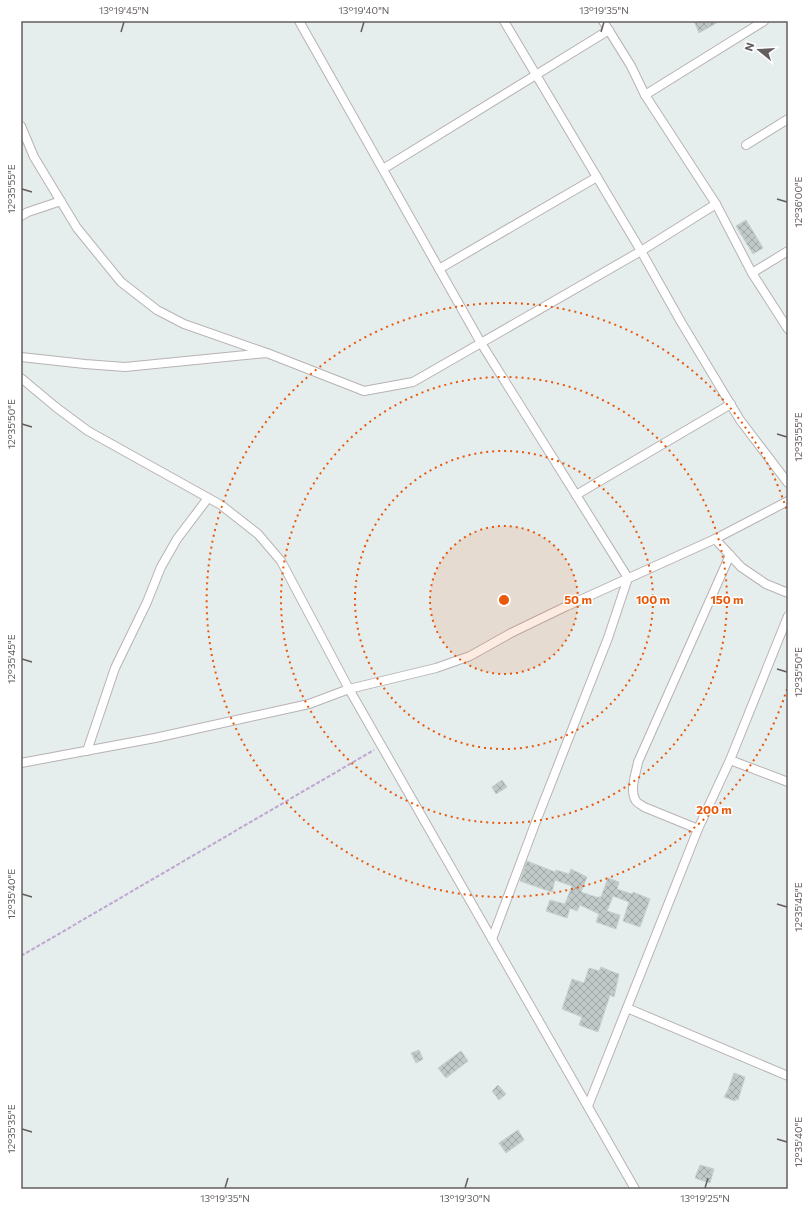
<svg xmlns="http://www.w3.org/2000/svg" width="809" height="1210" viewBox="0 0 809 1210" font-family="Commissioner,sans-serif">
	<style>
		.building { fill: url(#building-cross-hatch); stroke: #c4d1d1 }
		.lines { fill: none; stroke-linecap: round; stroke-linejoin: round }
		.street-casing { stroke: #b8b2b3; stroke-width: 10 }
		.path { stroke: #bda7d0; stroke-width: 2; stroke-dasharray: 4 2; stroke-linecap: butt }
		.street { stroke: #fff; stroke-width: 8 }
		.ticks { fill: none; stroke: #635d5e; stroke-width: 1.5 }
		.ring { fill: none; stroke: #e8590c; stroke-width: 2; stroke-dasharray: 2 4 }
		.centre { fill: #e8590c; stroke: #fff; stroke-width: 2 }
		.ring-label { font-size: 12px; text-anchor: middle; font-weight: bold; fill: #e8590c; stroke: #fff; stroke-width: 3; stroke-linejoin: round; paint-order: stroke }
		.neatline { fill: none; stroke: #635d5e; stroke-width: 1.5 }
		.ticks-label { font-size: 10px; text-anchor: middle; fill: #635d5e }
	</style>
	<defs>
		<pattern id="building-cross-hatch" width="8" height="8" patternUnits="userSpaceOnUse"><rect width="8" height="8" fill="#c1c9c8"/><path d="M0 0l8 8M0 8l8-8" fill="none" stroke="#a0a6a6"/></pattern>
	</defs>
	<rect width="100%" height="100%" fill="#e5eded"/>
	<g class="building">
		<polygon points="694,21 720,21 699,33"/>
		<polygon points="746,220 763,248 753,254 736,226"/>
		<polygon points="502,780 507,787 496,794 492,787"/>
		<polygon points="527,861 555,872 556,870 569,874 571,869 587,877 581,892 596,897 601,897 608,878 619,882 617,889 632,894 633,892 650,899 640,927 623,921 629,902 613,896 607,911 620,915 616,929 596,922 599,914 580,905 577,911 570,908 567,918 546,911 550,900 565,904 572,886 555,880 552,892 520,881"/>
		<polygon points="601,967 613,972 619,974 614,997 610,995 598,1032 579,1025 582,1017 562,1009 572,979 584,983 589,968 599,971"/>
		<polygon points="419,1050 423,1059 416,1063 411,1053"/>
		<polygon points="461,1051 468,1061 446,1078 438,1068"/>
		<polygon points="734,1073 745,1077 738,1100 736,1099 735,1101 724,1097 728,1090"/>
		<polygon points="498,1085 506,1094 499,1100 492,1091"/>
		<polygon points="518,1130 524,1140 506,1153 499,1143"/>
		<polygon points="700,1165 714,1169 710,1183 695,1178"/>
	</g>
	<g class="lines">
		<defs>
			<g id="street">
				<polyline points="299,21 481,343 628,578 608,638 535,824 492,939"/>
				<polyline points="504,21 641,251 681,322 740,420 788,483"/>
				<polyline points="603,21 631,66 645,95 716,204 752,273 788,329"/>
				<polyline points="645,95 764,21"/>
				<polyline points="21,126 34,157 77,228 121,282 157,310 184,324 264,352"/>
				<polyline points="746,145 788,119"/>
				<polyline points="383,169 609,30"/>
				<polyline points="21,216 28,212 61,201"/>
				<polyline points="439,269 597,177"/>
				<polyline points="752,273 788,251"/>
				<polyline points="21,357 85,364 125,367 267,353 364,391 413,382 641,251 716,204"/>
				<polyline points="21,378 57,408 88,431 221,505 258,534 281,561 349,689 635,1189"/>
				<polyline points="576,495 731,404"/>
				<polyline points="715,539 741,567 766,584 788,593"/>
				<polyline points="87,751 115,668 147,602 161,567 177,539 208,498"/>
				<polyline points="730,760 788,782"/>
				<polyline points="21,763 155,738 309,704 349,689 436,668 470,656 511,633 567,606 715,539 788,501"/>
				<path d="M698 829 644 807C642 805 638 804 636 801 629 790 636 774 638 762L730 555"/>
				<polyline points="627,1008 788,1076"/>
				<polyline points="588,1106 698,829 730,760 788,616"/>
			</g>
		</defs>
		<use href="#street" class="street-casing"/>
		<polyline class="path" points="21,956 374,750"/>
		<use href="#street" class="street"/>
	</g>
	<path class="ticks" d="M121 32 124 22M361 32 364 22M601 32 604 22M22 189 32 192M777 199 787 202M22 424 32 427M777 434 787 437M22 659 32 662M777 669 787 672M22 894 32 897M777 904 787 907M22 1129 32 1132M777 1139 787 1142M225 1188 228 1178M465 1188 468 1178M705 1188 708 1178"/>
	<circle cx="504" cy="600" r="74" fill="#e8590c" fill-opacity=".12"/>
	<g class="ring">
		<circle cx="504" cy="600" r="74"/>
		<circle cx="504" cy="600" r="149"/>
		<circle cx="504" cy="600" r="223"/>
		<path d="M787 689A297 297 0 1 1 787 511"/>
	</g>
	<circle cx="504" cy="600" r="6" class="centre"/>
	<g class="ring-label">
		<text x="578" y="604">50 m</text>
		<text x="653" y="604">100 m</text>
		<text x="727" y="604">150 m</text>
		<text x="714" y="814">200 m</text>
	</g>
	<rect width="809" height="1210" fill="none" stroke="#ffffff" stroke-width="44"/>
	<g transform="translate(759 50) rotate(288)" stroke="#ffffff" stroke-width="3" paint-order="stroke">
	<path d="M0-3L7 15L0 10L-7 15Z" fill="#635d5e"/>
	<text y="-6" font-size="11" font-weight="bold" text-anchor="middle" fill="#635d5e">N</text>
	</g>
	<rect x="22" y="22" width="765" height="1166" class="neatline"/>
	<g class="ticks-label">
		<text x="124" y="14">13°19'45"N</text>
		<text x="364" y="14">13°19'40"N</text>
		<text x="604" y="14">13°19'35"N</text>
		<text transform="translate(11 189) rotate(-90)" y="4">12°35'55"E</text>
		<text transform="translate(798 202) rotate(-90)" y="4">12°36'00"E</text>
		<text transform="translate(11 424) rotate(-90)" y="4">12°35'50"E</text>
		<text transform="translate(798 437) rotate(-90)" y="4">12°35'55"E</text>
		<text transform="translate(11 659) rotate(-90)" y="4">12°35'45"E</text>
		<text transform="translate(798 672) rotate(-90)" y="4">12°35'50"E</text>
		<text transform="translate(11 894) rotate(-90)" y="4">12°35'40"E</text>
		<text transform="translate(798 907) rotate(-90)" y="4">12°35'45"E</text>
		<text transform="translate(11 1129) rotate(-90)" y="4">12°35'35"E</text>
		<text transform="translate(798 1142) rotate(-90)" y="4">12°35'40"E</text>
		<text x="225" y="1202">13°19'35"N</text>
		<text x="465" y="1202">13°19'30"N</text>
		<text x="705" y="1202">13°19'25"N</text>
	</g>
</svg>
